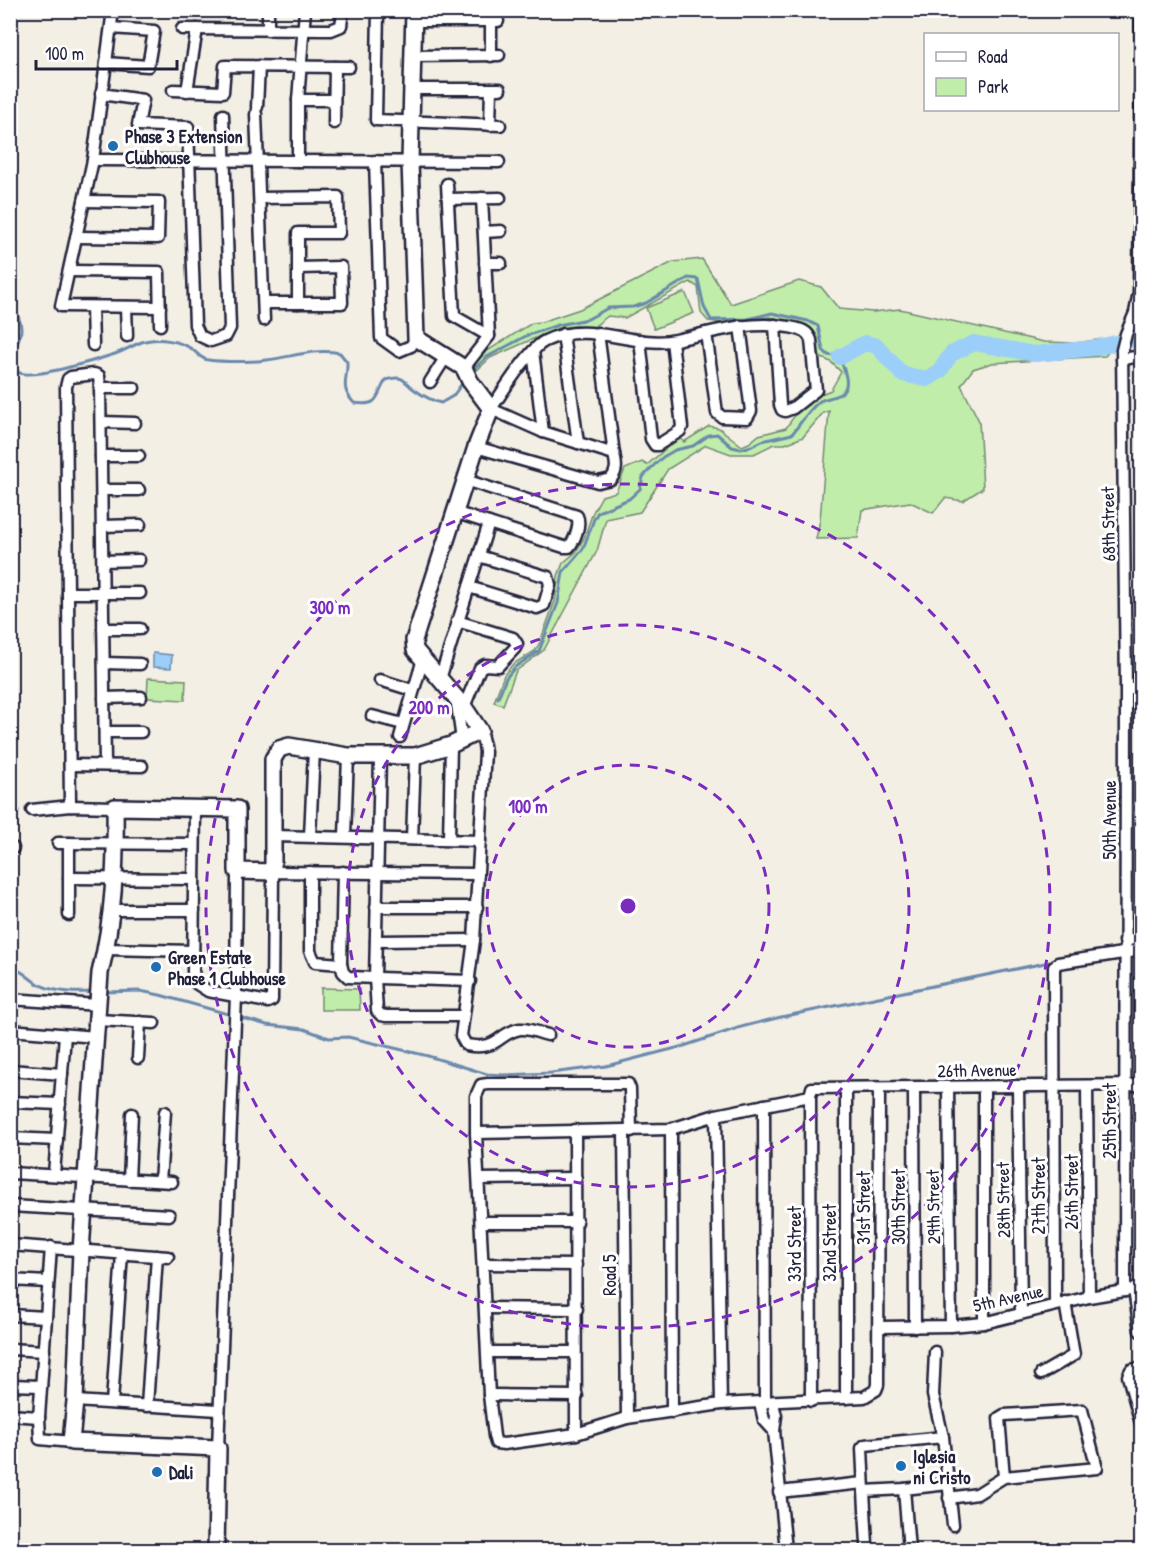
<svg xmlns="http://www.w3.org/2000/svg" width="1152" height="1561" viewBox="0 0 1152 1561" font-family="'Patrick Hand',sans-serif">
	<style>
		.green { fill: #c1edaa; stroke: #728872; stroke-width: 1.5 }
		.water { fill: #9bcef9; stroke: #6b89ad; stroke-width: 1.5 }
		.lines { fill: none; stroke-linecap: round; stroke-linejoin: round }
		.stream { stroke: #6b89ad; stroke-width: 3 }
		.river { stroke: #9bcef9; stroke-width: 16 }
		.street-casing { stroke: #22223b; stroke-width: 15 }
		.secondary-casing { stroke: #22223b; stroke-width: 20 }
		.street { stroke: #fff; stroke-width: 10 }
		.secondary { stroke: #fff; stroke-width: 15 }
		.ring { fill: none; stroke: #7b2cbf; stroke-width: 3; stroke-dasharray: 10 8 }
		.poi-dot { fill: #1f6fb2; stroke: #fff; stroke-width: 2 }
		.labels { text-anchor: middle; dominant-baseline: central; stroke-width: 6; stroke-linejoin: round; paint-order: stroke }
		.poi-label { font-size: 18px; font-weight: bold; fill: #22223b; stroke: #fff; text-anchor: start }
		.street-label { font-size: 18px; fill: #22223b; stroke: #fff }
		.centre { fill: #7b2cbf; stroke: #fff; stroke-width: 3 }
		.ring-label { font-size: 18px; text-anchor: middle; font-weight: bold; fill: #7b2cbf; stroke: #fff; stroke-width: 6; stroke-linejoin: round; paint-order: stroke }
	</style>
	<rect width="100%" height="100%" fill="#f4efe5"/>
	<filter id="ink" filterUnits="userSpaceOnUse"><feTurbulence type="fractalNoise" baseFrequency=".0167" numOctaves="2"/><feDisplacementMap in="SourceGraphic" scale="12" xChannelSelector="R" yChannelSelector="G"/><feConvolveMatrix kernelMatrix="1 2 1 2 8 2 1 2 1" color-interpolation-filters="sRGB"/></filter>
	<g filter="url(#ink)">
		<g class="green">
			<path d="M702 259 731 304 799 281 821 287 839 309 873 312 900 309 1044 342 1075 343 1109 338 1110 350 1105 356 992 363 973 369 961 385 979 421 983 488 963 501 945 498 933 513 910 502 862 510 858 538 816 539 820 520 829 411 823 413 803 437 785 444H774L754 454H731L706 445 668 469 640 512 606 519 597 551 544 650 516 671 503 705 494 702 504 675 513 664 535 651 540 642 555 601 558 576 563 563 576 552 584 538 593 512 602 496 616 492 625 469 642 462 647 465 679 437 684 442 709 426 719 428 742 446 749 443 759 435 786 428C800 407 806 399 831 390L841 372 831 362 817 356 813 331 786 320 770 317 724 323 708 321 701 313 698 287 690 282 625 318 608 316 592 328 576 326 558 328 490 358 474 373 470 367 487 351 532 323 541 322 580 309 673 262Z"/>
			<polygon points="685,292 694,313 654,329 646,308"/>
			<polygon points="148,678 186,680 185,700 147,698"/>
			<polygon points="321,988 359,989 360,1010 321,1010"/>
		</g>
		<polygon class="water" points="153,653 172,655 171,668 153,667"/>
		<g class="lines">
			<g class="stream">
				<path d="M10 304C16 311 21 320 21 329 21 341 5 362 18 372 29 381 100 359 115 354 125 351 134 344 145 341 159 337 181 341 193 350 198 354 201 359 208 360 224 362 251 362 267 360 292 357 314 348 340 353L347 362C348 380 339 387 354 403 381 407 375 396 386 380 405 374 403 382 415 390 422 395 433 401 441 403L453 396 463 382"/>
				<path d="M471 372 487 357 526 336 558 325 588 319 608 308 633 307 646 303 688 278 698 279 704 307 711 320 748 319 772 313 808 321 818 326 823 350 828 355 840 357C843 369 854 388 838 395 832 398 826 398 820 401 808 410 801 423 792 434L762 441 752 446 741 449 732 447 717 434 709 435 693 446 675 450 663 457 651 468 643 477 640 489 629 499 598 512 594 519 583 549 563 572 558 603 539 651 515 667 506 678 498 698"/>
				<polyline points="1132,946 1142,945"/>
				<path d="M10 967C22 970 26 976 35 982 51 993 76 993 95 992"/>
				<polyline points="105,992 140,991 160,995 267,1025 304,1029 329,1038 348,1037 428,1056 487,1074 504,1075 551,1073 606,1066 684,1046 741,1027 781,1017 1055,961"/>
				<polyline points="10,1549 34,1550"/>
			</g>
			<polyline class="river" points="840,357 865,343 877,346 902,374 927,379 940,371 951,354 974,343 1035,354 1094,348 1142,337"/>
			<defs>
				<g id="street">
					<polyline points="113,10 93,160 61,306 160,307"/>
					<polyline points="378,10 376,120 500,125"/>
					<polyline points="413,21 498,21"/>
					<polyline points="182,29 331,30 341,26 343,10"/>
					<polyline points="268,30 268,10"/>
					<polyline points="412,56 499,55"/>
					<polyline points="491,56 491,21"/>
					<polyline points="106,63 148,66 154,31 111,28"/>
					<polyline points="412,89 500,89"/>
					<polyline points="173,90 223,92 225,66 349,67"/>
					<polyline points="187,91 197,29"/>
					<polyline points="101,94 143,100 138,125 188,127 195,325 200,336 211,341 226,336 230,328 223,115"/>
					<polyline points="298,100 334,100"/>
					<polyline points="257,107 259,66"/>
					<polyline points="256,114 264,320"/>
					<polyline points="334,123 335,67"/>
					<polyline points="490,125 491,89"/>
					<polyline points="93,160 499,162"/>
					<polyline points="298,161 298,100 305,10"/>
					<polyline points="375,161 381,338 399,351 411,346 416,338"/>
					<polyline points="447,184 454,316 489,336"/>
					<polyline points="260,198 338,197 339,233 298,233 298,303"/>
					<polyline points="448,199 500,198"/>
					<polyline points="484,232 501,231"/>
					<polyline points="76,237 158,238 159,202 84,201"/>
					<polyline points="485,263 501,263"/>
					<polyline points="69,271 159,272 160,325"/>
					<polyline points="264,303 342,303 341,267 298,268"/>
					<polyline points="92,307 93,345"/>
					<polyline points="126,307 127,336"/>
					<path d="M598 333 614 454 543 432 491 409C501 394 530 348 545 341 590 319 632 349 676 340 713 332 750 320 789 327 798 329 807 329 811 340L816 390 793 408 785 411 782 410 780 405 775 325"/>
					<polyline points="706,333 717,413 722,417 747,418 751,411 740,326"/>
					<polyline points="563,334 578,443"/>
					<polyline points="640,340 651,439 655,445 658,445 680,431 682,427 672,341"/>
					<polyline points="533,351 543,432"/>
					<polyline points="1122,359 1142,356"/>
					<polyline points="464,368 489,336 482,198"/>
					<polyline points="430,382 447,355"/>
					<polyline points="100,388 134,388"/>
					<polyline points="101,422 135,423"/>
					<path d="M476 447 598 482 611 479C618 470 616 464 614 454"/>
					<polyline points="101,456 139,456"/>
					<polyline points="102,490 139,490"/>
					<path d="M454 512 564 547H569C575 540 581 524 577 516L465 480"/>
					<polyline points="102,526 140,525"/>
					<polyline points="103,561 139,560"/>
					<polyline points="469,587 537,608 544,605 550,585 548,577 479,556"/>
					<polyline points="68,593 140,593"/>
					<polyline points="457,621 513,638 517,644 515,648 498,666 485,665 480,668 464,707"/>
					<polyline points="103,629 140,629"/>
					<polyline points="104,663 140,664"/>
					<polyline points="440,679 489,523"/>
					<polyline points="380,680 412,690"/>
					<polyline points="1126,688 1142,688"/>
					<polyline points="456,697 462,740"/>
					<polyline points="104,698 141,697"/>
					<polyline points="372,716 403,724"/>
					<path d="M480 731 484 745 485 752 474 940 461 1036 466 1045C500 1051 497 1033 520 1029 529 1028 539 1033 548 1035"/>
					<polyline points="105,732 141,732"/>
					<polyline points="400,737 423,659"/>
					<polyline points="380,757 375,978 377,1011 381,1015 386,1016 463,1016"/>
					<polyline points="70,765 142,766"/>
					<polyline points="70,806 66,387 68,379 71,377 94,374 99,376 100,388 105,765"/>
					<polyline points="195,808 193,972 197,984 208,991 268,1002 272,1000 273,872 478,874"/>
					<polyline points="10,810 12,810"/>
					<polyline points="32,810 70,806 115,807"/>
					<polyline points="274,836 480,841"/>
					<polyline points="310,836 314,750"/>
					<polyline points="345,836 348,756"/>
					<polyline points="412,839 415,756"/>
					<polyline points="449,840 451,745"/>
					<polyline points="58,843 194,844"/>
					<polyline points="69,843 69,915"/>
					<polyline points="10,848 13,848"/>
					<polyline points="310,872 310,951 315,962 341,964"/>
					<polyline points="343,872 341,964 343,972 348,977 470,981"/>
					<polyline points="69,878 194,879"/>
					<polyline points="376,907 477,907"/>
					<polyline points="113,910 194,910"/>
					<polyline points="376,941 474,940"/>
					<polyline points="1125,941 1142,937"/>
					<polyline points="106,949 193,951"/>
					<polyline points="10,999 98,1005"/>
					<polyline points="97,1020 154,1023"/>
					<polyline points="10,1030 96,1037"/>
					<polyline points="138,1058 140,1022"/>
					<polyline points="10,1070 62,1074"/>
					<polyline points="1018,1086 1021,1313"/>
					<polyline points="1087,1086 1089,1297"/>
					<polyline points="948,1087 951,1326"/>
					<polyline points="914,1088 915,1327"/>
					<polyline points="984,1088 984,1323"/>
					<polyline points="810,1096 716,1115 671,1129 476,1133 489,1395 494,1436 496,1443 504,1444 576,1434 627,1418 721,1404 864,1397 876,1390 878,1385 879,1088"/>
					<polyline points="10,1102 60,1104"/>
					<polyline points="764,1105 765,1403"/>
					<polyline points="716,1115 721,1404"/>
					<polyline points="671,1129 672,1412"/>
					<polyline points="575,1130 576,1434"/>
					<polyline points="624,1131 627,1418"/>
					<polyline points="476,1133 476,1096 481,1085 488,1084 628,1084 630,1089 631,1131"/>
					<polyline points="10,1138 57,1140"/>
					<polyline points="10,1173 172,1182"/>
					<polyline points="54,1174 65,1035"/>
					<polyline points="480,1179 576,1178"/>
					<polyline points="129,1180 132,1114"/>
					<polyline points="160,1181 165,1112"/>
					<polyline points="10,1206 169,1215"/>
					<polyline points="481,1222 577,1222"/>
					<polyline points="10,1245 168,1257"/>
					<polyline points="483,1264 576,1265"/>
					<polyline points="10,1280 48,1282"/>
					<polyline points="1134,1289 1140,1331"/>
					<polyline points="1125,1291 1126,688 1122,350 1126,334 1135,313 1139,292 1141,10"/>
					<polyline points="1055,1305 1054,967 1058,963 1142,950"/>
					<polyline points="486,1308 577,1309"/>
					<polyline points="10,1315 46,1317"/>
					<polyline points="880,1327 951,1326 984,1323 1089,1297 1142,1288"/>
					<polyline points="10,1349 44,1351"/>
					<polyline points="488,1352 575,1352"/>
					<polyline points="935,1352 933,1395 943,1437 953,1525"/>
					<polyline points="1142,1368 1131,1370 1128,1376 1142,1427"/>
					<polyline points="1041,1374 1074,1355 1065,1302"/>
					<polyline points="10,1385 41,1386"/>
					<polyline points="489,1395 577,1396"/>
					<polyline points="846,1398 846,1088"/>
					<polyline points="75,1401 218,1410"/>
					<polyline points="811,1401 810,1096 812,1088 1142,1085"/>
					<polyline points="112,1403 122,1253"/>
					<polyline points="760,1403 764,1420 774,1431"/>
					<polyline points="773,1403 776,1416 774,1431 786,1550"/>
					<polyline points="147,1406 157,1256"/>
					<polyline points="10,1415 39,1417 51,1247"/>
					<polyline points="39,1417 40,1439 71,1442"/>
					<polyline points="943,1437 865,1445 862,1448 864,1491 904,1489 948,1484"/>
					<polyline points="218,1448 236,996 237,871"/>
					<polyline points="904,1489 909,1550"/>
					<polyline points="864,1491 867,1544"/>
					<polyline points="779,1492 863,1483"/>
					<polyline points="949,1498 977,1494 1004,1477 1097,1468 1082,1410 1004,1415 999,1418 1004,1477"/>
				</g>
				<path id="secondary" d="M216 1550 218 1448 71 1442 75 1401 81 1251 100 973C114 917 116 864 115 807L237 809V871L273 872V759L279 749 289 746 348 756H415L451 745 480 731 464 707 415 650 414 640 476 447 491 409 470 381 464 368 416 338 410 161 414 10"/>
			</defs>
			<use href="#street" class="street-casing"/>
			<use href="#secondary" class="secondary-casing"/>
			<use href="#street" class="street"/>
			<use href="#secondary" class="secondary"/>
		</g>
	</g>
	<g class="ring">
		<circle cx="628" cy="906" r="141"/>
		<circle cx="628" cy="906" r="281"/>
		<circle cx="628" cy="906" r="422"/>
	</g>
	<g class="poi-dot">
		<circle cx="113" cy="146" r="6"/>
		<circle cx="156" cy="967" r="6"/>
		<circle cx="901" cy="1466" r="6"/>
		<circle cx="157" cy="1472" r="6"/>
	</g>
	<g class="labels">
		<g class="poi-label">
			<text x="125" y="136">Phase 3 Extension<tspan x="125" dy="21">Clubhouse</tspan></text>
			<text x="168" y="957">Green Estate<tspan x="168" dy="21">Phase 1 Clubhouse</tspan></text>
			<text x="913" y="1456">Iglesia<tspan x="913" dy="21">ni Cristo</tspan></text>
			<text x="169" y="1472">Dali</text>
		</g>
		<g class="street-label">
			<text transform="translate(1108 524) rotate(-91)">68th Street</text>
			<text transform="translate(1109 820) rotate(-90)">50th Avenue</text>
			<text transform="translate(977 1070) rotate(-1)">26th Avenue</text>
			<text transform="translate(1109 1121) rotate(-90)">25th Street</text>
			<text transform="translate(1071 1192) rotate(-90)">26th Street</text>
			<text transform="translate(1038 1196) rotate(-90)">27th Street</text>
			<text transform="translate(1003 1200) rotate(-91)">28th Street</text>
			<text transform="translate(898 1207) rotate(-90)">30th Street</text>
			<text transform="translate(933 1207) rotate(-91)">29th Street</text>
			<text transform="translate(863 1208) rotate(-90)">31st Street</text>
			<text transform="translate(829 1243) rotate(-90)">32nd Street</text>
			<text transform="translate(794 1244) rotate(-90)">33rd Street</text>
			<text transform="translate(609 1275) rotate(-90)">Road 5</text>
			<text transform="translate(1008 1298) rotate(-13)">5th Avenue</text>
		</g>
	</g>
	<circle cx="628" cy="906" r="9" class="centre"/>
	<g class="ring-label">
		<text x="330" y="614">300 m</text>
		<text x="429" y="714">200 m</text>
		<text x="528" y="813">100 m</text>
	</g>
	<rect width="1152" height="1561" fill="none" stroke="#fff" stroke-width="36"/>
	<rect x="18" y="18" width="1116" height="1525" fill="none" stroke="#22223b" stroke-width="2" filter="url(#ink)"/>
	<rect x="924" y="33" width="195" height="78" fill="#ffffff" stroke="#a7a7b1" stroke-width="1.5"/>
	<rect x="936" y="52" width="30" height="9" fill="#ffffff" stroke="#a7a7b1" stroke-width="1.5"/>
	<text x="978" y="63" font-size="18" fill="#22223b">Road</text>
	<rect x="936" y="78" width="30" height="18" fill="#c1edaa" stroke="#a7a7b1" stroke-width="1.5"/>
	<text x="978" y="93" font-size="18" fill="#22223b">Park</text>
	<path d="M36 60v9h141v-9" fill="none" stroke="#22223b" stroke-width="3"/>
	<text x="45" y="60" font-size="18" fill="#22223b" stroke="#ffffff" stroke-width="4.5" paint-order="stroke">100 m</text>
</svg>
